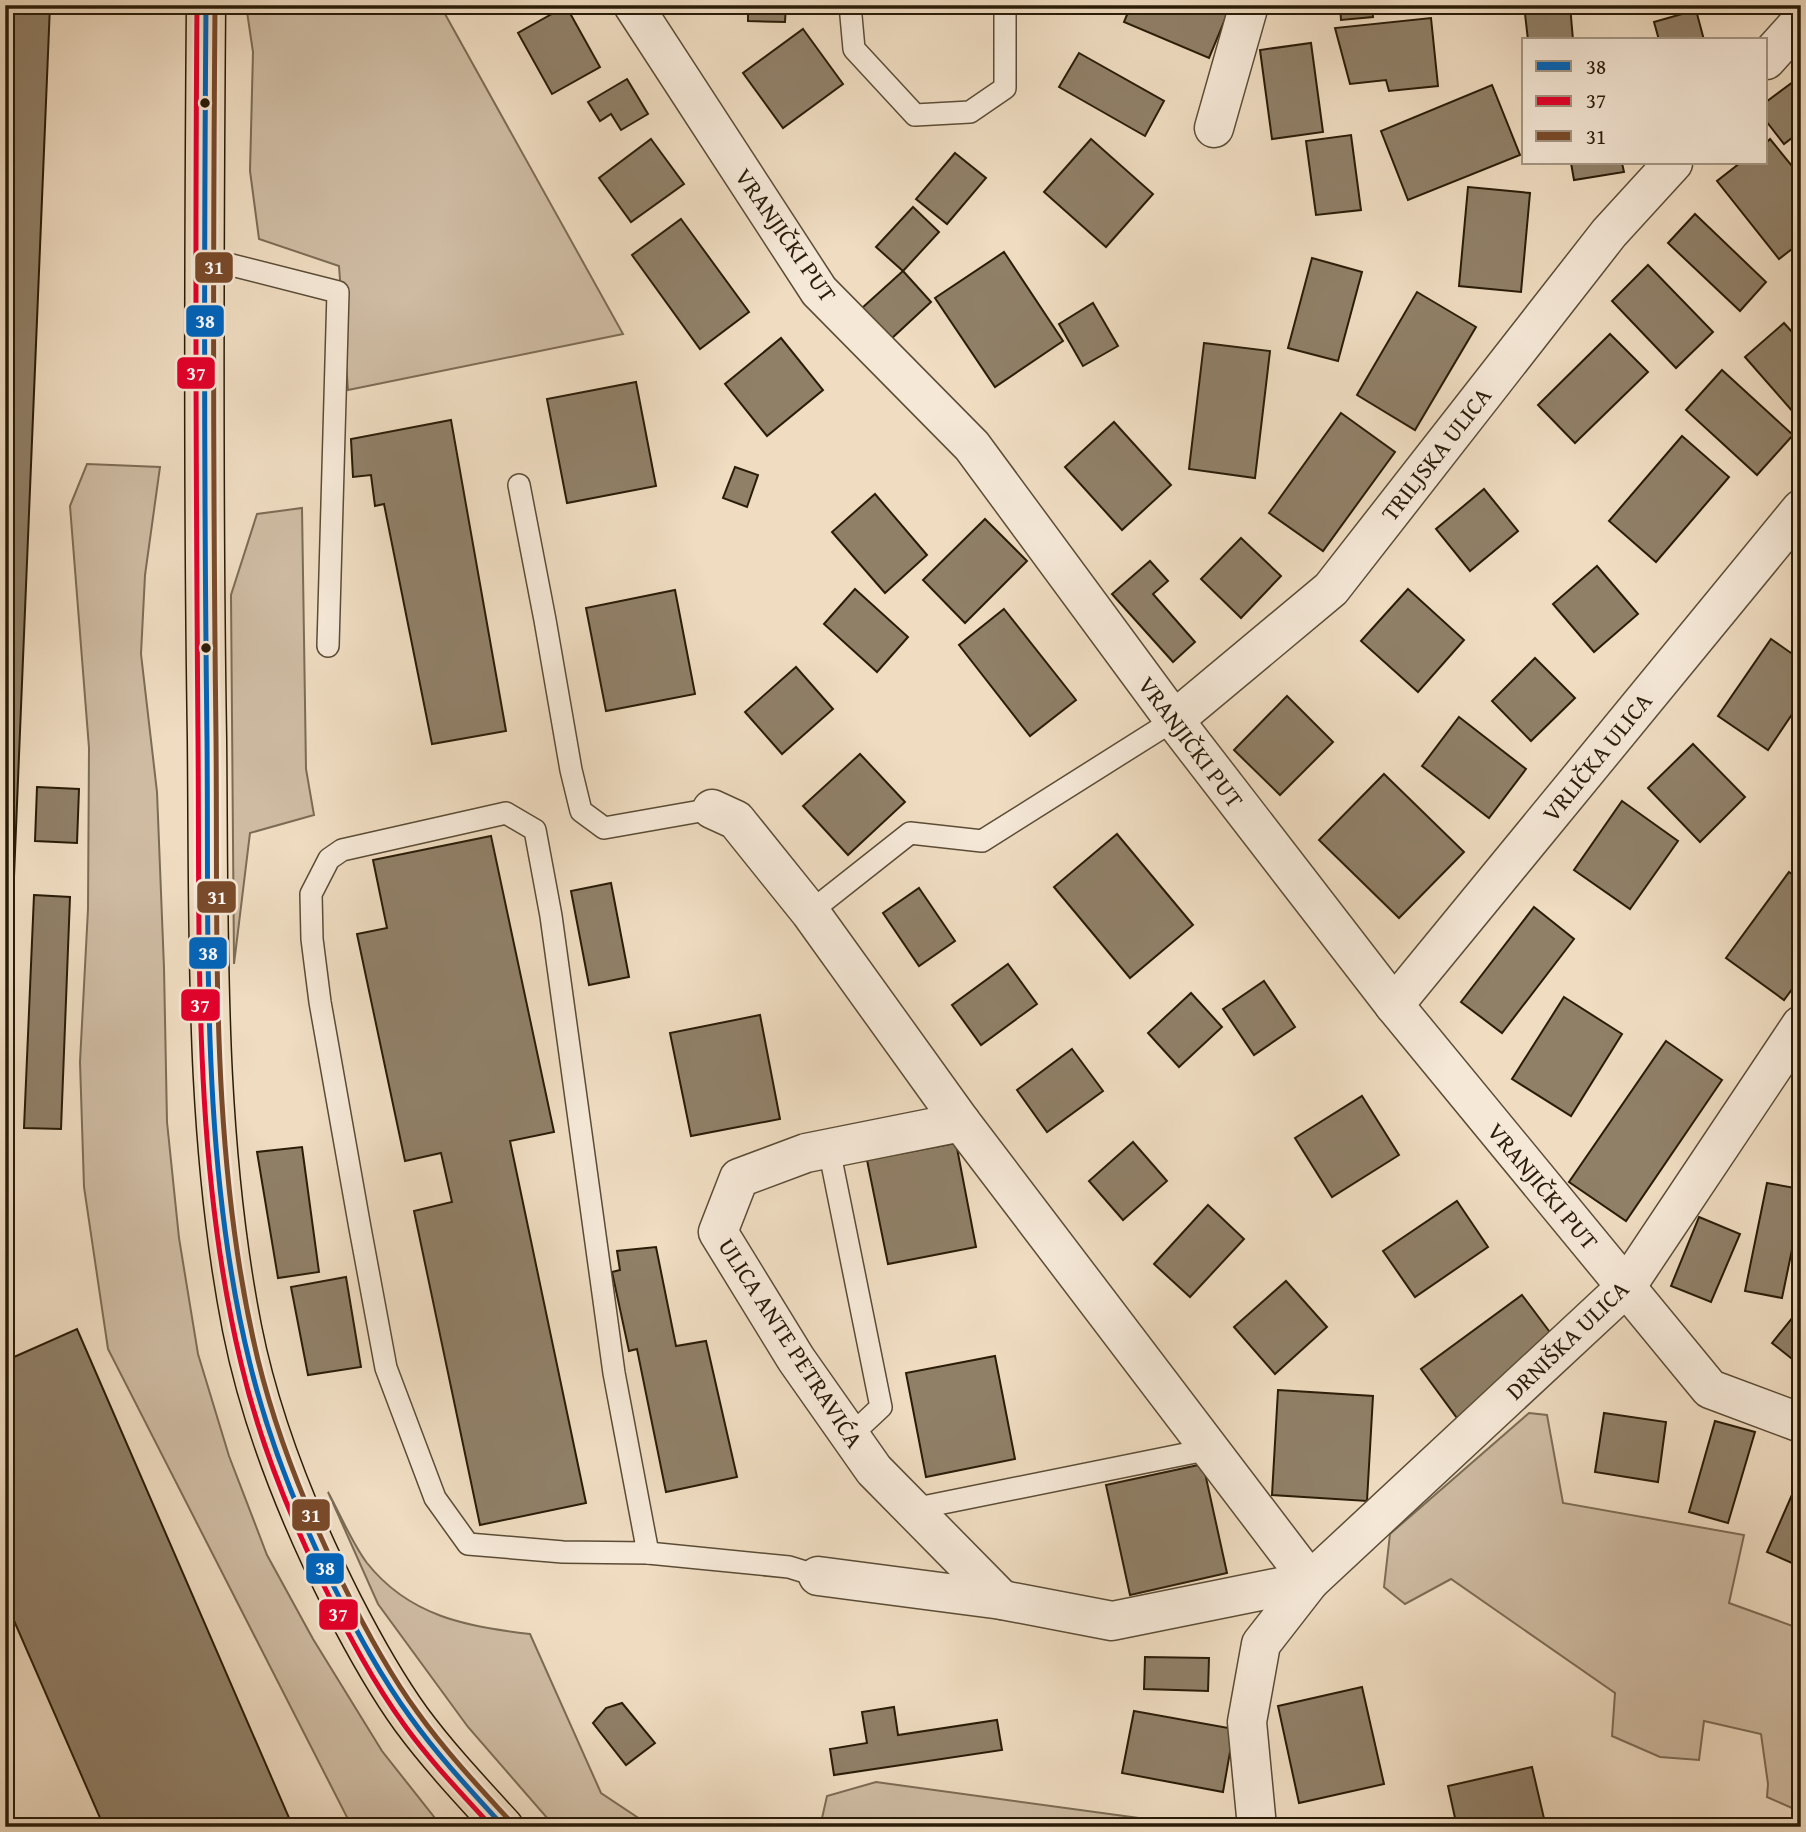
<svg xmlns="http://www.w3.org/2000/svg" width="1806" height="1832" viewBox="0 0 1806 1832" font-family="'Gentium Book Plus',serif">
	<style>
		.green { fill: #cebba2; stroke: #7c6c55; stroke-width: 2 }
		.building { fill: #908068; stroke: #2a1c08; stroke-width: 2 }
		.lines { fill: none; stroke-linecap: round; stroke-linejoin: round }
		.lane-casing { stroke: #5b4c36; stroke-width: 24 }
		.street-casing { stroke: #5b4c36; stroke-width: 41 }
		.primary-casing { stroke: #2a1c08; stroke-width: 41 }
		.lane { stroke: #f5e8d7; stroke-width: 21 }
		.street { stroke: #f5e8d7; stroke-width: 38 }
		.primary { stroke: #efdcc1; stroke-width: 38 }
		.bus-1-casing { stroke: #f5e8d7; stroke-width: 10 }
		.bus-2-casing { stroke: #f5e8d7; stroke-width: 10 }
		.bus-3-casing { stroke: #f5e8d7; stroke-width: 10 }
		.bus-1 { stroke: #0065bd; stroke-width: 5 }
		.bus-2 { stroke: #e4002b; stroke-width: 5 }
		.bus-3 { stroke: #7a4b2a; stroke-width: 5 }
		.bus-dot { fill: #2a1c08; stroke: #f5e8d7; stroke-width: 2.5 }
		.labels { text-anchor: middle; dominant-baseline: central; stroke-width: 5; stroke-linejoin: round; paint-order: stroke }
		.street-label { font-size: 24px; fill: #2a1c08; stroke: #f5e8d7 }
		.line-badge { stroke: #f5e8d7; stroke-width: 2.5 }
		.badge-label { font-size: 19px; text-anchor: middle; font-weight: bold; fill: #fff }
	</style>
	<rect width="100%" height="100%" fill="#efdcc1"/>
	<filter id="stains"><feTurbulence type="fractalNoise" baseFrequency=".00286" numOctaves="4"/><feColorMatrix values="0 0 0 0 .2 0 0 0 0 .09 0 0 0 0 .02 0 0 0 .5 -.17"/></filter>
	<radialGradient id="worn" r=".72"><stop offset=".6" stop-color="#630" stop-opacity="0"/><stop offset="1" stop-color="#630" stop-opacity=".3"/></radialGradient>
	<g class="green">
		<polygon points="246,5 440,5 623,334 348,390 339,266 259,239 250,171 253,52"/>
		<polygon points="87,464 160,467 145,575 141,654 157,792 164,968 167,1122 179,1238 198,1354 229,1456 267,1555 313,1639 382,1751 442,1827 352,1827 108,1349 84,1187 80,1062 88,909 89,748 70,506"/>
		<polygon points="302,508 306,769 314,815 250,833 234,964 231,595 257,514"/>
		<polygon points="1529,1413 1547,1415 1563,1503 1744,1535 1729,1603 1801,1629 1801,1812 1767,1797 1768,1784 1761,1734 1704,1721 1699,1760 1660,1757 1612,1736 1615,1693 1451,1579 1405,1604 1384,1587 1390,1534"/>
		<path d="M328 1492C340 1514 352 1543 367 1563 409 1616 467 1627 530 1634L601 1793 652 1827H557L548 1819 468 1727 378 1604Z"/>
		<polygon points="876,1782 1205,1827 820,1827 827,1796"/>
	</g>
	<g class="building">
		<polygon points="5,5 50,5 12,925 5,924"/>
		<polygon points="748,5 786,5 785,22 748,21"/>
		<polygon points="1131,5 1231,5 1209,58 1124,22"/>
		<polygon points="1340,5 1372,5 1373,17 1341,20"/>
		<polygon points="1390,5 1439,5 1440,8 1390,13"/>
		<polygon points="1524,5 1570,5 1573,40 1528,40"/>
		<polygon points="1632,5 1673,5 1632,9"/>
		<polygon points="566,6 600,67 552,94 518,33"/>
		<polygon points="1696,10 1704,40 1659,40 1654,22"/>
		<polygon points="1431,18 1438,86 1389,91 1386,80 1350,84 1335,28"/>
		<polygon points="803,29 843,84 783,128 743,73"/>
		<polygon points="1311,43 1323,132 1272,139 1260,50"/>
		<polygon points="1079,53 1164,101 1145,136 1059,87"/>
		<polygon points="1801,76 1801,131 1784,144 1766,121 1766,102"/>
		<polygon points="627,79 648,114 621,130 611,114 600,121 588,102"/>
		<polygon points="1492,85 1520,155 1408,200 1381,131"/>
		<polygon points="1351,135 1361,210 1316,215 1306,141"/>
		<polygon points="651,139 684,184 631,222 599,178"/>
		<polygon points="1091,139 1153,194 1106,247 1044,192"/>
		<polygon points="1770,139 1801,177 1801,242 1779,259 1717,181 1740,163 1766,163 1766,143"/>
		<polygon points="955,153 986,178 947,224 916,199"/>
		<polygon points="1571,163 1622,163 1624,172 1574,180"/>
		<polygon points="1468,187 1530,193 1521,292 1459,286"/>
		<polygon points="913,207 939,232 903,271 876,247"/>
		<polygon points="1695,214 1766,282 1740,311 1668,243"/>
		<polygon points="681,219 749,312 700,349 632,255"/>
		<polygon points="1004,252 1063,341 995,387 935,298"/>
		<polygon points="1312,258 1362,272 1338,361 1288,348"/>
		<polygon points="1648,265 1713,332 1676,368 1612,301"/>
		<polygon points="903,271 931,302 891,339 862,308"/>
		<polygon points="1417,292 1476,327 1415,430 1357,395"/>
		<polygon points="1093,303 1118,346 1083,366 1059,324"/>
		<polygon points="1784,323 1801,342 1801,421 1745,357"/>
		<polygon points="1610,334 1648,372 1575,443 1538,405"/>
		<polygon points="781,338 823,390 767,436 725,384"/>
		<polygon points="1204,343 1270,351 1255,478 1189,469"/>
		<polygon points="1722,370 1793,435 1757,475 1686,410"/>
		<polygon points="636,382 656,486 567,503 547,399"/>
		<polygon points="1341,413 1395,452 1323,551 1269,513"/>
		<polygon points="451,420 506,731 432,744 384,504 375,506 371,475 353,477 351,439"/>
		<polygon points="1114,422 1171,485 1122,530 1065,467"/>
		<polygon points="1682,436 1729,477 1656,562 1609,521"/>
		<polygon points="735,467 758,475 747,507 723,498"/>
		<polygon points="1484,489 1518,531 1470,571 1436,529"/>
		<polygon points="875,494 927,555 885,593 832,532"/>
		<polygon points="985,519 1027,561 965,623 923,580"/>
		<polygon points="1241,538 1281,576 1241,618 1201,579"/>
		<polygon points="1150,561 1168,581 1153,594 1195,642 1173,662 1112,594"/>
		<polygon points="1597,566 1638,614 1594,652 1553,604"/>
		<polygon points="855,589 908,637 877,672 824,624"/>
		<polygon points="1408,589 1464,640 1418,692 1361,641"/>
		<polygon points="675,590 695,694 606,711 586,608"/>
		<polygon points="1004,609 1076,700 1030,736 959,645"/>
		<polygon points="1771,639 1801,660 1801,701 1768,750 1718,716"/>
		<polygon points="1535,658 1575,698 1531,741 1492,701"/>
		<polygon points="796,667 833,709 782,754 745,712"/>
		<polygon points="1287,696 1333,742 1280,795 1234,750"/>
		<polygon points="1459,717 1526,769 1489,818 1422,766"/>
		<polygon points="1693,744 1745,797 1700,842 1648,788"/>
		<polygon points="860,754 905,802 848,855 803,806"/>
		<polygon points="1384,774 1464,852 1399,918 1319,840"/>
		<polygon points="37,787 79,789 77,843 35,841"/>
		<polygon points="1622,801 1678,841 1630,909 1574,870"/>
		<polygon points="1117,834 1193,925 1130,978 1054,887"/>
		<polygon points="491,836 554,1132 510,1141 586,1503 480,1525 414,1211 452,1202 441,1153 405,1161 357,934 387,928 373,860"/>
		<polygon points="1789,872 1801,881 1801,977 1784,1000 1726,958"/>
		<polygon points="611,883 629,977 589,985 571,891"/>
		<polygon points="919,888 955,941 919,966 883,913"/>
		<polygon points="34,895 70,897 61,1129 24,1128"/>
		<polygon points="1534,907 1574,939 1502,1033 1461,1002"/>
		<polygon points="1008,964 1037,1004 981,1045 952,1005"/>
		<polygon points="1264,981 1295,1027 1254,1055 1223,1009"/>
		<polygon points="1191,993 1222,1027 1179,1067 1148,1033"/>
		<polygon points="1564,997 1622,1034 1571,1116 1512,1079"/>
		<polygon points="760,1015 780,1119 691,1136 670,1033"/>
		<polygon points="1666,1041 1722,1080 1626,1221 1569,1182"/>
		<polygon points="1072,1049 1103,1091 1047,1132 1017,1090"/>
		<polygon points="1362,1096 1399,1155 1332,1197 1295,1138"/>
		<polygon points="1133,1142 1167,1181 1123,1220 1089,1181"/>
		<polygon points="956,1143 976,1247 888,1264 867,1160"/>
		<polygon points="302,1147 319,1272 278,1278 257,1152"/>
		<polygon points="1767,1183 1801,1189 1801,1206 1782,1298 1745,1291"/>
		<polygon points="1457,1201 1488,1247 1415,1297 1383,1251"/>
		<polygon points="1208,1205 1244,1239 1190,1297 1154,1264"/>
		<polygon points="1699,1217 1740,1234 1711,1302 1671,1286"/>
		<polygon points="656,1247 676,1346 706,1341 737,1477 666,1492 637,1349 629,1351 612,1272 620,1270 617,1251"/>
		<polygon points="346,1277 361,1367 308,1375 291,1287"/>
		<polygon points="1286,1281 1327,1327 1275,1374 1234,1327"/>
		<polygon points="1522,1295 1558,1343 1457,1418 1421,1369"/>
		<polygon points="1801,1307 1801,1366 1772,1343"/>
		<polygon points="77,1329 293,1827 104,1827 5,1600 5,1361"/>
		<polygon points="995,1356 1015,1459 926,1477 906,1373"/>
		<polygon points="1278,1390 1373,1396 1367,1501 1272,1495"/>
		<polygon points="1604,1413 1666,1422 1658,1482 1595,1472"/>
		<polygon points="1715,1421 1755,1432 1728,1523 1689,1512"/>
		<polygon points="1203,1464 1227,1573 1130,1595 1106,1485"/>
		<polygon points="1798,1481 1801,1482 1801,1567 1767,1552"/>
		<polygon points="1145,1657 1209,1658 1208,1691 1144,1689"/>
		<polygon points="1362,1687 1384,1784 1299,1803 1278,1706"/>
		<polygon points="622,1703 655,1743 626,1765 593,1723 606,1708"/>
		<polygon points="894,1707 898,1735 997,1720 1002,1750 834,1775 830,1749 867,1743 862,1712"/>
		<polygon points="1134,1711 1234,1729 1223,1792 1122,1773"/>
		<polygon points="1532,1767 1546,1827 1457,1827 1448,1786"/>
	</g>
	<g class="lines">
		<defs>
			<g id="lane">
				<polyline points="850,5 854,49 915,115 970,112 1005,88 1005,5"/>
				<polyline points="204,258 338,292 328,646"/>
				<polyline points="519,485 545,620 571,770 581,811 604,828 712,809"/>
				<polygon points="506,813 535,830 551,916 614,1373 648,1553 563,1552 468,1544 435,1498 386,1368 360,1228 320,1002 312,939 311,894 329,859 342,850"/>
				<polyline points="810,912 910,833 982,841 1174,720"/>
				<polyline points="829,1149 881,1407 850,1436"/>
				<polyline points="913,1509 1210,1449"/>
				<polyline points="648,1553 789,1567 818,1576"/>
			</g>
			<g id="street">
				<polyline points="633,5 819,291 972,446 1174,720 1394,1005 1710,1389 1801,1423"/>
				<polyline points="1766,60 1801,21"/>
				<polyline points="1214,128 1249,5"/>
				<polyline points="1174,720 1331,589 1609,233 1673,163"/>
				<polyline points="712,809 736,820 810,912 961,1122 1310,1581 1112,1621 1002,1600 818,1576"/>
				<polyline points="1394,1005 1801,509"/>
				<polyline points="961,1122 806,1153 739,1178 718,1232 796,1359 874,1470 1002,1600"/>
				<polyline points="1257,1827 1247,1722 1261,1644 1310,1581 1626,1287 1801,1025"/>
			</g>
			<path id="primary" d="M206 5C204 250 203 494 207 739 209 935 204 1134 242 1328 261 1424 299 1517 343 1604 363 1643 385 1683 411 1719 439 1757 472 1792 504 1827"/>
		</defs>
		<use href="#lane" class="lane-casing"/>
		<use href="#street" class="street-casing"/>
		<use href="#primary" class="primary-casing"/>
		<use href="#lane" class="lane"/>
		<use href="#street" class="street"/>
		<use href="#primary" class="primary"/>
		<defs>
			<path id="bus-1" d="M206 5C204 250 204 494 207 739 209 945 200 1163 250 1364 269 1442 299 1516 334 1587 357 1632 381 1677 411 1718 439 1757 472 1792 504 1827"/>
			<path id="bus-2" d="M197 5C195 250 196 494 198 738 200 946 192 1160 241 1363 259 1440 289 1515 324 1586 348 1634 373 1682 405 1726 431 1762 462 1794 492 1827"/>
			<path id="bus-3" d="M215 5C213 249 213 493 216 736 218 943 209 1157 258 1360 277 1437 307 1511 342 1582 364 1627 388 1672 418 1713 446 1752 478 1786 510 1821"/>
		</defs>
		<use href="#bus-1" class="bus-1-casing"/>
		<use href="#bus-2" class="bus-2-casing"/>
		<use href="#bus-3" class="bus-3-casing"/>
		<use href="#bus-1" class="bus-1"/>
		<use href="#bus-2" class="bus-2"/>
		<use href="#bus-3" class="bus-3"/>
	</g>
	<g class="bus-dot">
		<circle cx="205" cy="103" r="6"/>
		<circle cx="206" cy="648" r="6"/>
	</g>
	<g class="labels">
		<g class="street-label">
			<text transform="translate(786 235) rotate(55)">VRANJIČKI PUT</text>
			<text transform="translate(1436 454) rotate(-52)">TRILJSKA ULICA</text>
			<text transform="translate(1191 742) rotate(53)">VRANJIČKI PUT</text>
			<text transform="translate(1597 757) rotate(-51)">VRLIČKA ULICA</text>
			<text transform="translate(1543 1186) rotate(50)">VRANJIČKI PUT</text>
			<text transform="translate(1567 1340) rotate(-44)">DRNIŠKA ULICA</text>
			<text transform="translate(791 1343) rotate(57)">ULICA ANTE PETRAVIĆA</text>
		</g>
	</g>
	<g class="line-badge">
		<rect x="194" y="251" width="40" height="33" rx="7" fill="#7a4b2a"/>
		<rect x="185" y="304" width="40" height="34" rx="7" fill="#0065bd"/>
		<rect x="176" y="356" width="40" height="34" rx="7" fill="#e4002b"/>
		<rect x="196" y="880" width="41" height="34" rx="7" fill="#7a4b2a"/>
		<rect x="188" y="936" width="40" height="34" rx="7" fill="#0065bd"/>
		<rect x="180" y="988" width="41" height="34" rx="7" fill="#e4002b"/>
		<rect x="291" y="1498" width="40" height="34" rx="7" fill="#7a4b2a"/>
		<rect x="305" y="1552" width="40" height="33" rx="7" fill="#0065bd"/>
		<rect x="318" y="1598" width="41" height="33" rx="7" fill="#e4002b"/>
	</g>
	<g class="badge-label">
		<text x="214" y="274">31</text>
		<text x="205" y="328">38</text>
		<text x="196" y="380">37</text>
		<text x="217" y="904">31</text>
		<text x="208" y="960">38</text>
		<text x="200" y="1012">37</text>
		<text x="311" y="1522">31</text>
		<text x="325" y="1575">38</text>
		<text x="338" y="1621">37</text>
	</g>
	<rect width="1806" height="1832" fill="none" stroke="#efdcc1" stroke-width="28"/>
	<rect x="7" y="7" width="1792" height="1818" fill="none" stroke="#2a1c08" stroke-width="3.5"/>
	<rect x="14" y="14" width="1778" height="1804" fill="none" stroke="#2a1c08" stroke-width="2"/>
	<rect x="1522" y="38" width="245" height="126" fill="#f5e8d7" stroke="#a49684" stroke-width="2"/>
	<rect x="1536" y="61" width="35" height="10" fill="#0065bd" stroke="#a49684" stroke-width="2"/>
	<text x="1586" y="74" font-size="21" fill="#2a1c08">38</text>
	<rect x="1536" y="96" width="35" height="10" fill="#e4002b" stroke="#a49684" stroke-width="2"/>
	<text x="1586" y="108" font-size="21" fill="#2a1c08">37</text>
	<rect x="1536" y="131" width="35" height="10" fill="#7a4b2a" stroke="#a49684" stroke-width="2"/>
	<text x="1586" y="144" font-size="21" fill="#2a1c08">31</text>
	<rect width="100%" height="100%" filter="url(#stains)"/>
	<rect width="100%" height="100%" fill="url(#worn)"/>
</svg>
